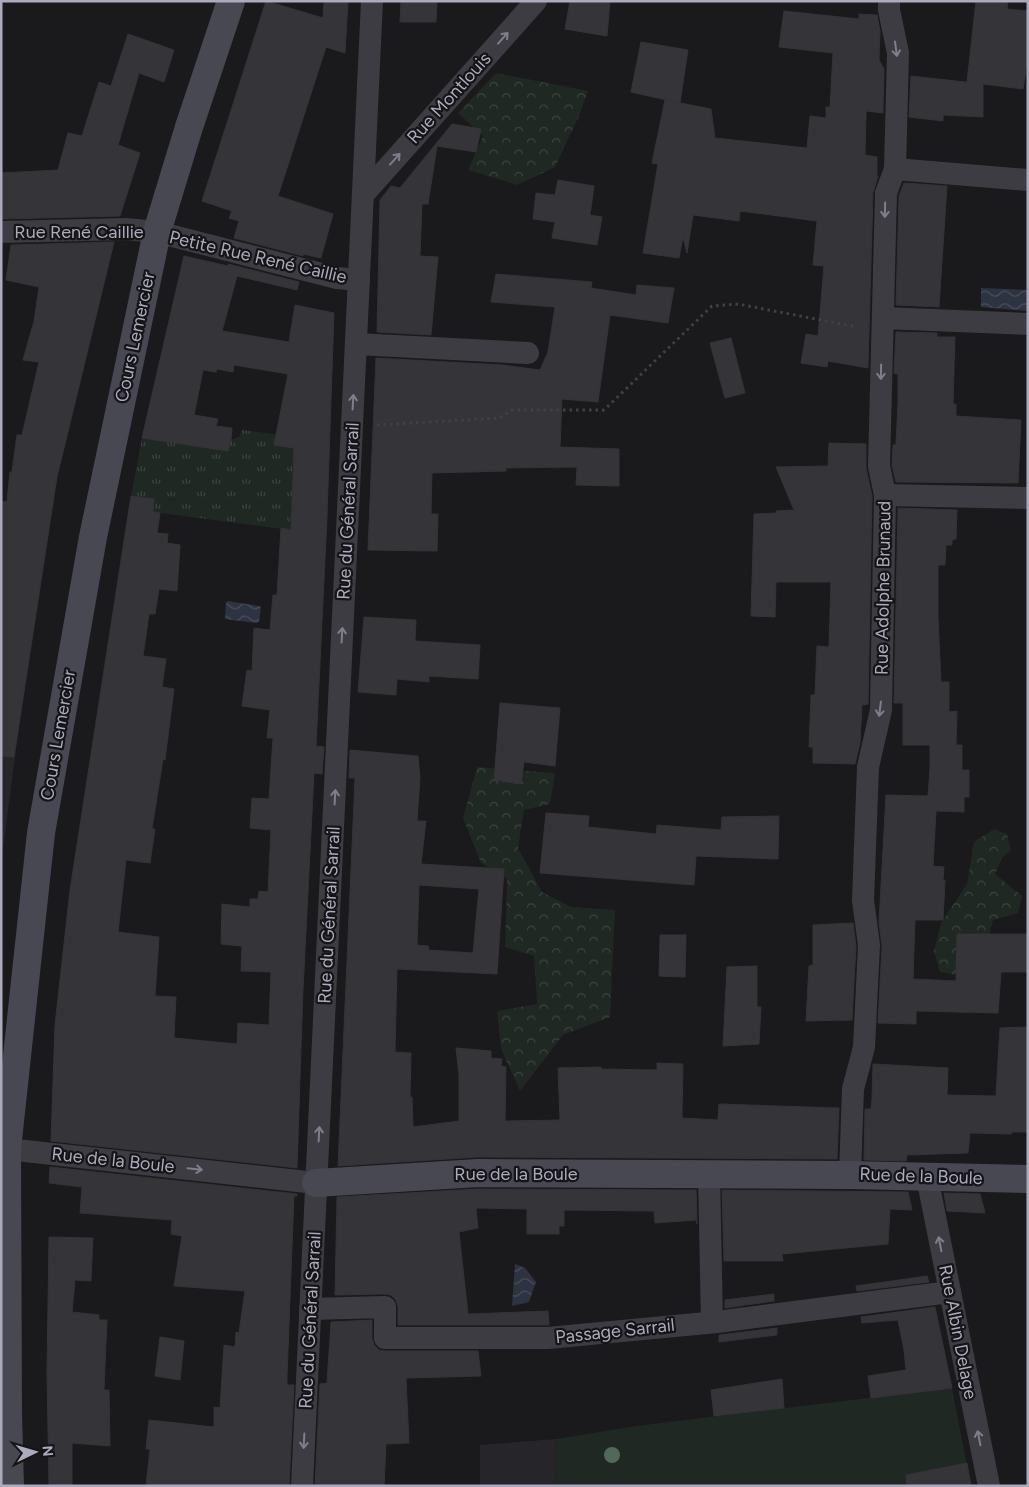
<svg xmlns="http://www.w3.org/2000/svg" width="1029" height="1487" viewBox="0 0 1029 1487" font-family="Figtree,sans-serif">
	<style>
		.built { fill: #262529 }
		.grass { fill: url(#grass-tufts) }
		.forest { fill: url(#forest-crowns) }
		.park { fill: #1f2822 }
		.water { fill: url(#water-waves) }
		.building { fill: #353438; stroke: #353338; fill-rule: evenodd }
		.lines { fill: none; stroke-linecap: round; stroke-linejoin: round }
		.path { stroke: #404048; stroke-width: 3; stroke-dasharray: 2.5 4; stroke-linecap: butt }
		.street { stroke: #3d3c43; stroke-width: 22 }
		.secondary { stroke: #484852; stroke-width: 28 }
		.tree { fill: #52685b }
		.oneway { stroke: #7f7f8c }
		.labels { text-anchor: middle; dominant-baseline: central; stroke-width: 4.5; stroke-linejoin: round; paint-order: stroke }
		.street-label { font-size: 18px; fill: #ababbd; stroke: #151417 }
	</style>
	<defs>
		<pattern id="grass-tufts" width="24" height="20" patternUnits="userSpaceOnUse" patternTransform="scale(1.25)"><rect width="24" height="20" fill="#1f2822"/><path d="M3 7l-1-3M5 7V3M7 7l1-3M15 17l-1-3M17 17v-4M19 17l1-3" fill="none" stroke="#3d4440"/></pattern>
		<pattern id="forest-crowns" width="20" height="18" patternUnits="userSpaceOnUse" patternTransform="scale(1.25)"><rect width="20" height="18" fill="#1f2822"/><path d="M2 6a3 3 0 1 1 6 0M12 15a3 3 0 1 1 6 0" fill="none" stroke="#3d4440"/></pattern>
		<pattern id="water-waves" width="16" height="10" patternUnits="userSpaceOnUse" patternTransform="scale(1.25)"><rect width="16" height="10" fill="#2e3342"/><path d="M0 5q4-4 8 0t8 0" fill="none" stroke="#4a4e5b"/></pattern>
	</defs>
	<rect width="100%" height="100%" fill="#1a191c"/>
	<g class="built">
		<polygon points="1,732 18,733 3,850 1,850"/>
		<polygon points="556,1439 555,1486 480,1486 480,1445"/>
	</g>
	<polygon class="grass" points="242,430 295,437 292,503 327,506 326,526 313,533 153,512 154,499 131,496 142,438 205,447 207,436 231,440 239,437"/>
	<g class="forest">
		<polygon points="496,73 588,91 579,116 555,167 517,185 468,170 483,136 458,113"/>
		<polygon points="477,767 555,773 550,804 524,810 518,848 542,892 571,907 615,910 610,1017 563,1035 520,1091 501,1049 497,1011 537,1004 534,956 505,947 507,879 481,863 463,818"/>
		<polygon points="994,829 1007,834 1011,850 1003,857 995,874 1022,896 1018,913 993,920 983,959 972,978 940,972 934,951 941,923 967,884 974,842"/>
	</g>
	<polygon class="park" points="952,1388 971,1486 555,1486 556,1439 636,1426"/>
	<g class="water">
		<polygon points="981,288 1027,290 1027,311 981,307"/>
		<polygon points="228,601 259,606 261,607 259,622 257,623 225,619 226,602"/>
		<polygon points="515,1264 525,1268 536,1282 529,1302 512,1306"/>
	</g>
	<g class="building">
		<polygon points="266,1 323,18 324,1 348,1 345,53 326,47 278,196 333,214 321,258 303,254 303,256 234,238 239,221 229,218 232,211 202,201"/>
		<polygon points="401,1 437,1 436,22 400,22"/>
		<polygon points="570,1 610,1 607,36 565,29"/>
		<polygon points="976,1 1008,1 1007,9 1028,11 1028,57 1023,89 967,82"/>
		<polygon points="784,11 859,19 859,14 877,15 880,31 879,60 884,69 883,113 866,111 865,155 877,157 877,176 878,176 873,193 868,368 828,361 827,367 801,363 806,334 818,336 824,266 813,265 817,221 740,211 739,221 693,215 687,253 683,237 679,258 643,253 658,164 652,163 665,100 711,109 715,138 807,148 810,116 826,118 826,107 830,107 833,53 779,47"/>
		<polygon points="128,34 174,50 164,82 139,73 118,145 140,153 120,216 1,219 1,173 58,170 68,133 82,136 99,82 111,86"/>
		<polygon points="641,42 688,50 680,103 631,92"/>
		<polygon points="911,76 983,84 983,117 943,115 943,121 909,117"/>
		<polygon points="452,124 481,129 476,152 437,146 428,204 422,204 420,256 438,257 431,335 377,332 380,200 391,186 400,188"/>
		<polygon points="558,180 594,186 590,215 602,217 597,245 552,238 555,222 533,219 536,193 555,195"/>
		<polygon points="904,183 947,186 939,307 896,305 899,196"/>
		<polygon points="114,242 57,477 14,757 1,756 1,501 7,502 10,472 12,472 17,435 22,435 39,362 23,360 34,321 39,287 6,280 11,245"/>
		<polygon points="184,256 228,266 228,264 299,282 297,290 237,276 222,331 289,342 295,305 334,313 327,517 316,746 324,747 322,774 314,773 303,990 297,1168 51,1141 55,1025 70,890 131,496 154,499 153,512 160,513 157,533 168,534 167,543 180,545 177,591 159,589 155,614 149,614 143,656 166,659 162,687 174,689 165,760 163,759 152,829 155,829 150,863 126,860 118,932 159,937 155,996 176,997 174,1038 237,1044 238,1023 269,1025 271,972 241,971 242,946 221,944 222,904 250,907 250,899 258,899 259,891 268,892 271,830 250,828 252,798 269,799 273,738 267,738 270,710 242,706 247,670 252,671 254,628 270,630 273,595 277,595 281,528 291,530 294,448 274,445 288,374 234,365 233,372 217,369 216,372 203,370 194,415 218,419 216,426 232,428 231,440 228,451 142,438"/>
		<polygon points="496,274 592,282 591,288 636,295 637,285 674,288 668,323 610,315 598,402 562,399 560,447 619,449 619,486 576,485 577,467 506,468 506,471 432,473 431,514 438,514 437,551 368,550 376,358 502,365 540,370 548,352 555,307 491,302"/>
		<polygon points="896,332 937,333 937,337 955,337 953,404 956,404 956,416 1021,420 1018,483 896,482 892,465 893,445 896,445 898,403 898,374 894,373"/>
		<polygon points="731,338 745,393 725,398 710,343"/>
		<polygon points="829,443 866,444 866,468 872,496 868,704 862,705 860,743 855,764 813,763 813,747 809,747 811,695 815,695 817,646 829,647 831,582 776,582 775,617 751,616 754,514 777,513 776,511 794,510 776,467 828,466"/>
		<polygon points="898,508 957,510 956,539 952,540 952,545 946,545 945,565 938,565 938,618 941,682 949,682 949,712 957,711 956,745 962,745 962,770 969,770 969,797 964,797 964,812 936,811 933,866 944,867 943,880 945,880 943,920 915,920 913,979 956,981 957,934 1028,934 1028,972 1001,972 998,1013 916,1011 916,1024 878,1023 882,946 879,922 886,795 928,796 930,769 930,745 903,745 903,703 894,703"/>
		<polygon points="364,617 416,620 415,641 480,645 478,679 429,676 429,682 397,679 396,695 358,692"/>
		<polygon points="500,703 560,708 555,766 524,762 521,784 494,780"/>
		<path d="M350 750 418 756 420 778 417 821H426L421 864 504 869 497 974 397 969 395 1052 411 1053 410 1097H412L413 1127 459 1121V1075L456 1048 491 1051V1058L502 1059 501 1066 506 1067 505 1121 560 1120 558 1068 601 1067V1069L657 1070V1063L683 1064 682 1118 718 1120 719 1104 839 1108 837 1159 478 1157 338 1166 355 778H349ZM419 885 479 889 473 953 429 950 428 946 417 945Z"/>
		<polygon points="546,813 589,816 588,827 656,834 657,825 721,830 722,817 779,816 778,859 696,856 694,885 540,873"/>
		<polygon points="853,923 856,946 852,1020 806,1021 809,966 813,965 813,925"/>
		<polygon points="660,935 686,935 685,977 659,976"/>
		<polygon points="757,966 757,1007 761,1007 759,1044 723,1046 727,967"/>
		<polygon points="1028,1027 1028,1132 1012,1132 1011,1134 970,1133 968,1153 907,1155 906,1161 864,1160 865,1109 871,1109 872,1099 873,1064 948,1068 947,1095 996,1096 1000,1028"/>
		<polygon points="50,1167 297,1194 297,1196 294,1196 287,1376 287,1385 294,1385 289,1486 146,1486 150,1449 146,1449 149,1420 214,1427 214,1407 220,1408 224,1345 235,1347 236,1332 239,1333 245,1291 174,1286 182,1236 171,1234 172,1220 80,1213 82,1187 49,1183"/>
		<polygon points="478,1189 696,1190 697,1224 697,1220 655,1223 654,1211 564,1210 564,1226 559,1226 559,1234 527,1234 527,1209 476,1208 478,1228 459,1232 468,1314 548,1311 549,1325 398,1325 398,1307 396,1300 391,1295 385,1294 335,1295 337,1197"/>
		<polygon points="722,1190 908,1192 912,1210 890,1209 888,1244 782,1254 783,1261 724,1261"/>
		<polygon points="944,1193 980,1194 985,1213 947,1211"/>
		<polygon points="49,1237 93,1238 91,1281 75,1280 72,1312 99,1315 99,1320 107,1320 104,1390 109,1390 110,1446 72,1443 72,1486 49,1486 47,1371"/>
		<polygon points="927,1276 929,1282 857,1291 856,1286"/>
		<polygon points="774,1294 774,1301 725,1308 725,1300"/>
		<polygon points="935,1307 952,1388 871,1398 868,1376 906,1370 904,1350 898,1320 862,1323 861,1317"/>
		<polygon points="372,1320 372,1338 374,1345 379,1350 385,1351 478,1351 481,1376 406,1378 409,1443 386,1444 384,1486 315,1486 320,1384 327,1383 331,1322"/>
		<polygon points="777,1328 777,1335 719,1342 719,1335"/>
		<polygon points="160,1337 184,1341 180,1380 155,1376"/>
		<polygon points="782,1379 784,1408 714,1416 711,1390"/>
		<polygon points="967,1463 971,1486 907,1486 906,1475"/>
	</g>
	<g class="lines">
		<polyline class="path" points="377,425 499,418 512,410 604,410 712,306 738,304 857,327"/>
		<g class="street">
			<polyline points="895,169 1028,180"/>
			<polyline points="363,195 536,1"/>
			<polyline points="1,232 126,229 157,232 337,278 359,280"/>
			<polyline points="883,318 1028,324"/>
			<polyline points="356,344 528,353"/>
			<polyline points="885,495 1028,498"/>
			<polyline points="7,1149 316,1183"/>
			<polyline points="709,1174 712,1322"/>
			<polyline points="850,1175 853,1089 864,1047 869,945 863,900 868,767 881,710 885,495 879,466 886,193 895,169 898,53 889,10 889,1"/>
			<polyline points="927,1177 989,1486"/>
			<polyline points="310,1309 385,1307 385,1338 548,1338 717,1322 950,1292"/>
			<polyline points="302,1486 372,1"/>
		</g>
		<g class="secondary">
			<polyline points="316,1183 478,1173 850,1175 1028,1179"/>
			<polyline points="10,1486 8,1414 7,1149 41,833 93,537 157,232 189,127 231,1"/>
		</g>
	</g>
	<circle class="tree" cx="612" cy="1455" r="8"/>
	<defs><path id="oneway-shaft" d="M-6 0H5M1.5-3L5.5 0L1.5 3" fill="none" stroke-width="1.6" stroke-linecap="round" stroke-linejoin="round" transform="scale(1.25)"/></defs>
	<g class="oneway">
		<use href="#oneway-shaft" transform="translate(503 38) rotate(-48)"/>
		<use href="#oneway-shaft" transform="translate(896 49) rotate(82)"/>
		<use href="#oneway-shaft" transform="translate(395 159) rotate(-48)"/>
		<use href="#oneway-shaft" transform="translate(885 210) rotate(91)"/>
		<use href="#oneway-shaft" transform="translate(881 372) rotate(91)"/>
		<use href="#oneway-shaft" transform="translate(353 402) rotate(-87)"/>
		<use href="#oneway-shaft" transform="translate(342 635) rotate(-87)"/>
		<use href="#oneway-shaft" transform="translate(880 709) rotate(97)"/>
		<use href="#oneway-shaft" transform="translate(335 797) rotate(-87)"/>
		<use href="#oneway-shaft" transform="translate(319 1134) rotate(-87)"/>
		<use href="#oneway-shaft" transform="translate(195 1169) rotate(6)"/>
		<use href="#oneway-shaft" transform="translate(940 1244) rotate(-101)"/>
		<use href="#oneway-shaft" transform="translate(979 1438) rotate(-101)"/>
		<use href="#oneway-shaft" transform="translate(304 1441) rotate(93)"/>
	</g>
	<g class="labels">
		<g class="street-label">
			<text transform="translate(449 98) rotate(-48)">Rue Montlouis</text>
			<text x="79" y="232">Rue René Caillie</text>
			<text transform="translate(258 257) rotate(13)">Petite Rue René Caillie</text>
			<text transform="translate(135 337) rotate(-78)">Cours Lemercier</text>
			<text transform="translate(348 511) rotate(-87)">Rue du Général Sarrail</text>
			<text transform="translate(883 588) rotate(-89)">Rue Adolphe Brunaud</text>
			<text transform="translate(58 735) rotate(-80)">Cours Lemercier</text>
			<text transform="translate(329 915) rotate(-87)">Rue du Général Sarrail</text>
			<text transform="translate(113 1160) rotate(6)">Rue de la Boule</text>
			<text x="516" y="1174">Rue de la Boule</text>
			<text transform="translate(921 1176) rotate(2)">Rue de la Boule</text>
			<text transform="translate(310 1320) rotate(-87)">Rue du Général Sarrail</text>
			<text transform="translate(615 1331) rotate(-6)">Passage Sarrail</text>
			<text transform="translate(958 1332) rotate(79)">Rue Albin Delage</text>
		</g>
	</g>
	<rect width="1029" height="1487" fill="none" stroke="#ababbd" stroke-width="5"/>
	<g transform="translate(35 1452) rotate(85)" stroke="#151417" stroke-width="4" paint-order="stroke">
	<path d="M0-4L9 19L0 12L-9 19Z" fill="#ababbd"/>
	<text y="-8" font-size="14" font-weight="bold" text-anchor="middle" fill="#ababbd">N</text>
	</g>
</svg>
